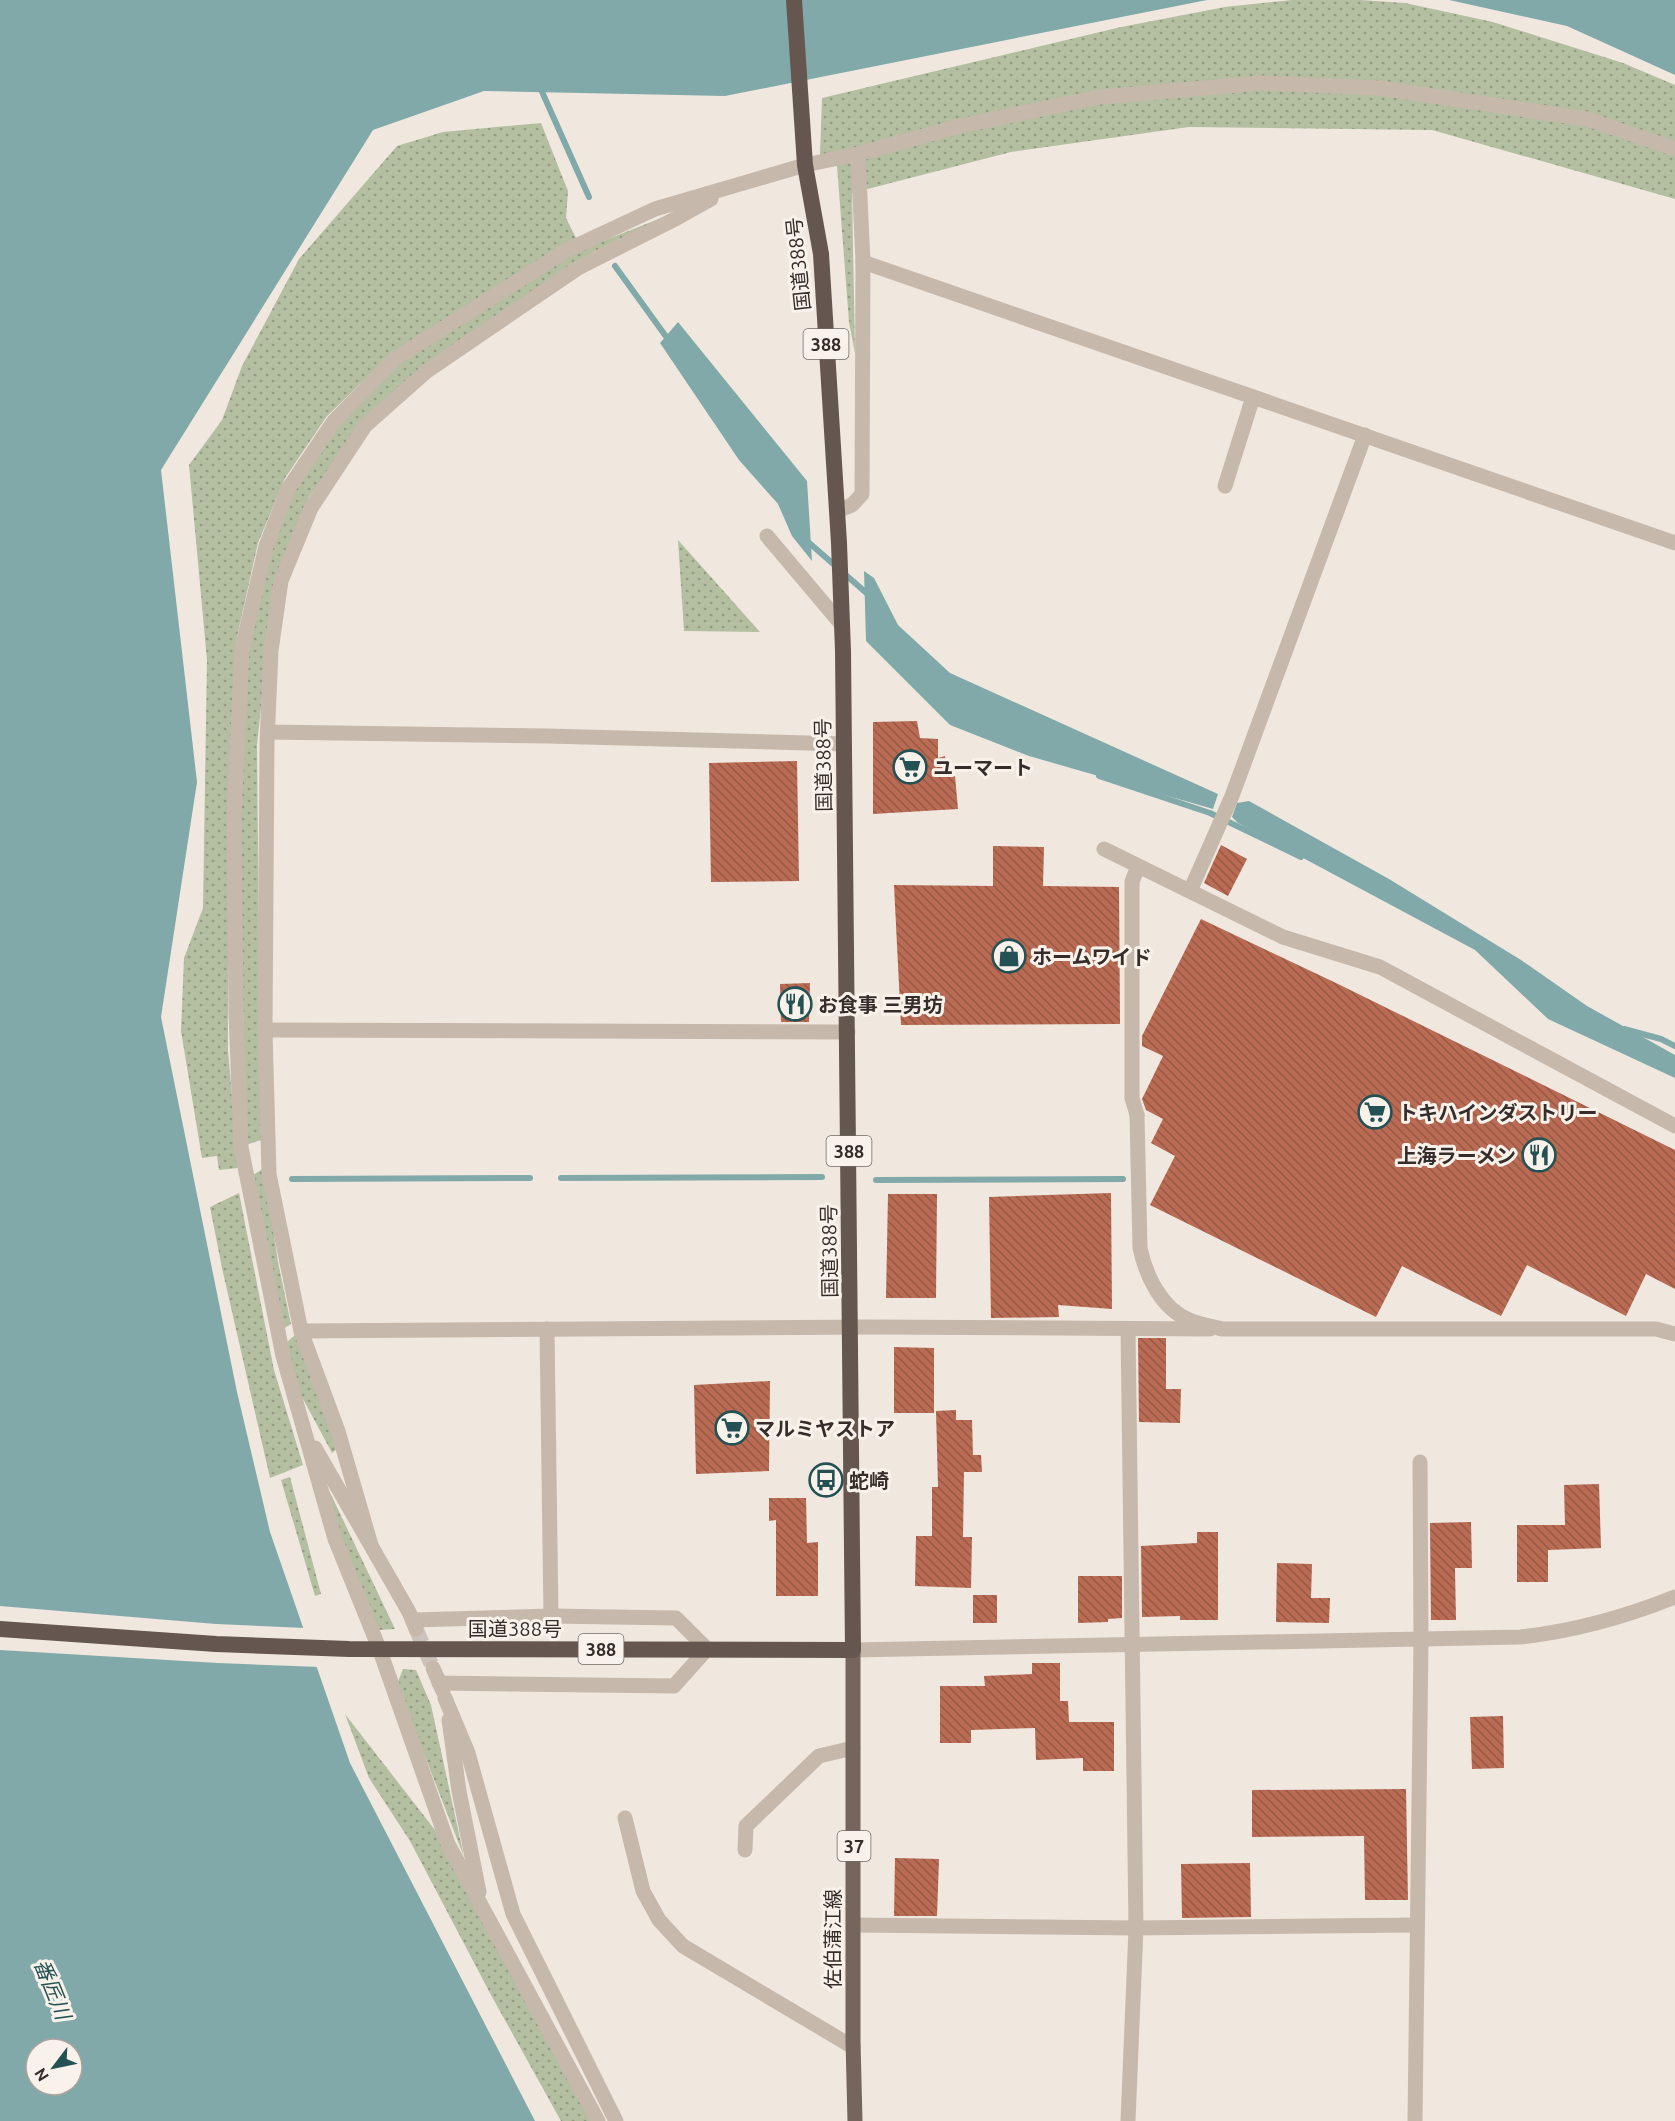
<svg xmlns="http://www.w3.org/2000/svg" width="1675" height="2121" viewBox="0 0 1675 2121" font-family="Ubuntu,'Noto Sans JP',sans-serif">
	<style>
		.green { fill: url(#green-dots) }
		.water { fill: #81a9aa; fill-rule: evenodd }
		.pier { fill: #f0e8df }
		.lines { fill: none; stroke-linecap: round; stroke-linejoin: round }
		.stream { stroke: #81a9aa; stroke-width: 6 }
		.building { fill: url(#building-back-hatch) }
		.minor-tunnel { stroke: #cbc3bb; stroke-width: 15; stroke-dasharray: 15 8; stroke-linecap: butt }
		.minor { stroke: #c7b8ac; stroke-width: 15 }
		.tertiary { stroke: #c7b8ac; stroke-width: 15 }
		.primary { stroke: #76655d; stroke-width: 15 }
		.trunk { stroke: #665650; stroke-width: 16 }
		.labels { text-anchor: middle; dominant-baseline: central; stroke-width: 6; stroke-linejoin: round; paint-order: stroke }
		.shield { fill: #f8f2eb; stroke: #706864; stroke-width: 1.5 }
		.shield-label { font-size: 18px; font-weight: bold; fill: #362d2a }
		.street-label { font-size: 20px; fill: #362d2a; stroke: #f8f2eb }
		.poi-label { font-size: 20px; font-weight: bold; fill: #362d2a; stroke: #f8f2eb; text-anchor: start }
		.water-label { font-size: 21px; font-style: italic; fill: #245153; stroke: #f8f2eb }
	</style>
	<defs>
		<pattern id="green-dots" width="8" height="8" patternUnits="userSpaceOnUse" patternTransform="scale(1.5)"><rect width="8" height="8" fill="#b4bea0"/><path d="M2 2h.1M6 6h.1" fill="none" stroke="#939b83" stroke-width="1.8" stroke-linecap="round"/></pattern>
		<pattern id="building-back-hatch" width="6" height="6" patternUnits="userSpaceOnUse" patternTransform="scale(1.5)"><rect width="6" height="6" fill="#b96b54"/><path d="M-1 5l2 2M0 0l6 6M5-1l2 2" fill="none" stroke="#975846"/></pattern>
	</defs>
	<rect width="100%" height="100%" fill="#f0e8df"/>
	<g class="green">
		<polygon points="1292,0 1360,0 1405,3 1493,22 1623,63 1675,85 1675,199 1432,130 1189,127 1011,152 852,193 855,353 849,322 837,166 820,155 822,98 1121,27 1225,7"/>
		<polygon points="541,123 568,191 566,218 576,238 387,358 327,416 285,478 258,543 237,637 228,798 228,1050 238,1168 219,1170 217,1156 202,1158 181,1031 184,958 203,908 207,660 189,465 222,420 242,366 299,259 397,146 443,132"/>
		<polygon points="674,213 595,251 458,341 366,420 309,497 271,615 257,745 261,1140 246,1145 239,817 248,646 271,551 291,493 339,424 403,359 570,254"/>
		<polygon points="678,540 760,632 684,631"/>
		<polygon points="264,1168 278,1262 291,1324 283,1329 250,1177"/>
		<polygon points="239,1193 274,1370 303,1465 270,1478 222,1268 210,1207"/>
		<polygon points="296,1334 338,1448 332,1453 295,1384 285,1344"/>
		<polygon points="290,1477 321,1594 315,1596 281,1480"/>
		<polygon points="325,1482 395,1629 379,1630 338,1538"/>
		<polygon points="403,1669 416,1670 431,1705 464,1857 397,1684"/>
		<polygon points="345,1714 435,1830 597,2121 561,2121 491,1995 410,1841 369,1778"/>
	</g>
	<g class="water">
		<path d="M0 0H1207L725 96 484 91 373 130 161 470 197 782 161 1017 237 1392 270 1532 350 1763 535 2121H0ZM36 2049H72V2085H36Z"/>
		<polygon points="1449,0 1675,0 1675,75 1567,26"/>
		<polygon points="678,322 807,481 812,561 792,536 778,504 739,460 660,343"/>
		<polygon points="864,571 874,578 898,625 950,673 1218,794 1213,809 1029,756 950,725 866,641"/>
		<polygon points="1249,801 1389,879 1521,960 1587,1006 1675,1055 1675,1078 1548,1019 1475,950 1238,823 1232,817 1237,803"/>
	</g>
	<polygon class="pier" points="0,1606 216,1624 306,1628 320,1667 218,1663 0,1650"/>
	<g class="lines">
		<g class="stream">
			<polyline points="539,85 589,197"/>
			<polyline points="615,266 670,342"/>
			<polyline points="807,541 871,597"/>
			<polyline points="1099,776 1210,813 1301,857"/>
			<polyline points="1624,1029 1661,1039 1675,1046"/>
			<polyline points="561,1178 822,1177"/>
			<polyline points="292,1179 530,1178"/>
			<polyline points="876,1180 1123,1179"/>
		</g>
	</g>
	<g class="building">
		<polygon points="917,721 920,738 938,739 938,758 945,756 947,777 955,776 958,809 873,814 873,722"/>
		<polygon points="797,761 799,881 711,882 709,763"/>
		<polygon points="1221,845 1247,859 1228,896 1204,883"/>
		<polygon points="993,846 1044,847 1043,886 1119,887 1120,1024 901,1025 894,885 993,886"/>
		<polygon points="1201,919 1336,983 1675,1150 1675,1289 1646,1274 1626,1316 1527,1265 1501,1316 1402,1266 1376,1317 1150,1205 1175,1156 1151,1143 1163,1119 1146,1110 1142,1099 1163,1056 1142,1046 1142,1036"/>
		<polygon points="810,983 809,1022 781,1022 780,984"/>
		<polygon points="1111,1193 1112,1309 1058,1305 1059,1317 991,1318 989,1197"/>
		<polygon points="888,1194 937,1194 936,1298 886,1298"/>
		<polygon points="1138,1338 1166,1338 1166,1389 1181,1389 1180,1423 1139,1422"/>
		<polygon points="894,1347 934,1348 934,1413 894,1413"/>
		<polygon points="770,1381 769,1471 696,1474 694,1385"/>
		<polygon points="956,1410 956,1420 972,1420 973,1455 981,1455 982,1472 964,1472 963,1537 972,1537 971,1588 915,1586 916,1536 932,1536 932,1487 938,1487 936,1411"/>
		<polygon points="1599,1484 1601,1548 1548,1550 1548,1582 1517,1582 1517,1525 1565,1525 1564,1485"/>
		<polygon points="769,1498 806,1498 807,1543 818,1542 818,1596 776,1596 776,1520 769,1521"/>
		<polygon points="1471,1522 1472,1568 1455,1568 1456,1620 1431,1620 1430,1523"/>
		<polygon points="1197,1532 1218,1532 1218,1620 1180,1620 1180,1616 1142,1617 1141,1546 1197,1543"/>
		<polygon points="1277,1563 1312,1564 1311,1598 1330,1598 1329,1623 1276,1622"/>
		<polygon points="1078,1576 1122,1576 1122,1618 1108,1619 1108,1622 1078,1623"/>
		<rect x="973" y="1595" width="24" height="28"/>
		<polygon points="1032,1663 1060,1663 1060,1701 1068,1701 1069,1722 1114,1722 1114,1771 1083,1771 1083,1758 1036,1760 1035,1728 971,1730 971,1743 940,1743 940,1686 985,1686 984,1676 1032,1674"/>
		<polygon points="1503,1716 1504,1768 1472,1769 1470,1717"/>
		<polygon points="1406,1789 1408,1900 1365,1900 1364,1836 1252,1837 1252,1790"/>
		<polygon points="895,1858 939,1859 937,1916 894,1916"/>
		<polygon points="1250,1863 1251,1917 1182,1918 1181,1864"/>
	</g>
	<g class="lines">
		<polyline class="minor-tunnel" points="416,1629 433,1668"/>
		<g class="minor">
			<polyline points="863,262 1675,543"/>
			<polyline points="1225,486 1253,397"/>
			<polyline points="837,511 852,505 862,494 863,262 858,154"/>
			<polyline points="767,536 842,625"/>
			<polyline points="268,732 547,736 844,744"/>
			<polyline points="1104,849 1283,937 1380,967 1675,1126"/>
			<polyline points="1190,891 1232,796 1365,435"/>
			<polyline points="265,1030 848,1032"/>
			<polyline points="1137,1115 1132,1098 1132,882 1138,866"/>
			<polyline points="547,1329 551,1616"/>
			<polyline points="301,1331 869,1327 1210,1329"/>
			<polyline points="315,1448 409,1612 416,1629"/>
			<polyline points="371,1545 338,1431 301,1331 269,1174 265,1030 267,742 271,651 281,581 311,508 365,426 427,371 578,268 677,218 711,199"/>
			<polyline points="413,1620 551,1616 676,1618 707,1649 674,1686 439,1683"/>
			<polyline points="433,1668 443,1691"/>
			<polyline points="445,1698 468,1753 513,1914 616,2121"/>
			<polyline points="449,1720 459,1791 479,1892"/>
			<polyline points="625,1818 643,1891 659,1920 683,1946 853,2047"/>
			<polyline points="745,1850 746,1826 819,1756 853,1748"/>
			<polyline points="854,1925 1136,1928 1416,1925"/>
			<polyline points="598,2121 448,1844 379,1648 335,1539 283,1356 241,1147 236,1013 234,815 242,649 266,546 288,489 334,421 396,358 567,250 655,209 805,165 858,154 960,126 1100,97 1262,83 1380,88 1587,119 1675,149"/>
			<polyline points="1128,2121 1136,1928 1128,1329"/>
			<polyline points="1415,2121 1421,1641 1420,1462"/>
		</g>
		<g class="tertiary">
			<path d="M1137 1115 1140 1248C1146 1276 1161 1308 1189 1320 1200 1325 1211 1326 1222 1329H1656L1675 1334"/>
			<path d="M853 1650 1521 1637C1575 1631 1625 1617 1675 1597"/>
		</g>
		<polyline class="primary" points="853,1650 853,2041 855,2121"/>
		<polyline class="trunk" points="0,1629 216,1644 349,1649 853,1650 843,651 839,543 821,254 805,165 794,0"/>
	</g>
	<defs>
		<symbol id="supermarket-ring" viewBox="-11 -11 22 22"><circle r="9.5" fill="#f8f2eb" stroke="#245153" stroke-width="1.5"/><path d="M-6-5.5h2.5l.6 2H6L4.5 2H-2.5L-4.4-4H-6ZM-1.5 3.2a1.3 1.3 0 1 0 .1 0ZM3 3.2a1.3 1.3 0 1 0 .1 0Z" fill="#245153"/></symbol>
		<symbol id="shop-ring" viewBox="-11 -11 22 22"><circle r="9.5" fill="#f8f2eb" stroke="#245153" stroke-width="1.5"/><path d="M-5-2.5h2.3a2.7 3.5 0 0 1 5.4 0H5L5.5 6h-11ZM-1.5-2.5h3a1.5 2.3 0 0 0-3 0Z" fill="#245153"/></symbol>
		<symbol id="restaurant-ring" viewBox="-11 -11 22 22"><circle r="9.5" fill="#f8f2eb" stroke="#245153" stroke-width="1.5"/><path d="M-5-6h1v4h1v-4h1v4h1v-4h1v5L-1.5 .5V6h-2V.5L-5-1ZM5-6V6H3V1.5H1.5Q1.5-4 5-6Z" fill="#245153"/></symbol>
		<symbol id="bus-ring" viewBox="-11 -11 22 22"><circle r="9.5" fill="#f8f2eb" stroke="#245153" stroke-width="1.5"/><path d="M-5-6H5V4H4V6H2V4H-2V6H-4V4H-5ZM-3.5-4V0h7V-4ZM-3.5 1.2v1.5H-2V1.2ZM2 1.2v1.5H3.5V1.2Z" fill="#245153"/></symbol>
	</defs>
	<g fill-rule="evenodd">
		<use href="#supermarket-ring" x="891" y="748" width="38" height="38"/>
		<use href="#shop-ring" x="990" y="937" width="38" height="38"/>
		<use href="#restaurant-ring" x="776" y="985" width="38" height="38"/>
		<use href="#supermarket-ring" x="1356" y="1093" width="38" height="38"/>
		<use href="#restaurant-ring" x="1520" y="1136" width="38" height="38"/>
		<use href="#supermarket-ring" x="713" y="1409" width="38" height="38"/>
		<use href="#bus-ring" x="807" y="1461" width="38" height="38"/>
	</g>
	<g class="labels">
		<g class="shield">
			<rect x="803.5" y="329" width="45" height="30" rx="4.5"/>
			<rect x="826.5" y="1136" width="45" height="30" rx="4.5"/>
			<rect x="578.5" y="1634" width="45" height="30" rx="4.5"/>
			<rect x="837.5" y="1831" width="33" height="30" rx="4.5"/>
		</g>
		<g class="shield-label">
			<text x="826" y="344">388</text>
			<text x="849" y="1151">388</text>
			<text x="601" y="1649">388</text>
			<text x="854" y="1846">37</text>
		</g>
		<g class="street-label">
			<text transform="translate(798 264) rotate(-96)">国道388号</text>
			<text transform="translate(823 765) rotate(-91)">国道388号</text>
			<text transform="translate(829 1251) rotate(-91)">国道388号</text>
			<text x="515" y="1628">国道388号</text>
			<text transform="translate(832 1939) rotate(-90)">佐伯蒲江線</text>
		</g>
		<g class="poi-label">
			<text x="933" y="767">ユーマート</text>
			<text x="1032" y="956">ホームワイド</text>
			<text x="818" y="1004">お食事 三男坊</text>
			<text x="1398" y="1112">トキハインダストリー</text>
			<text x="1516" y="1155" text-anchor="end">上海ラーメン</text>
			<text x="755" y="1428">マルミヤストア</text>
			<text x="849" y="1480">蛇崎</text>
		</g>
		<g class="water-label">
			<text transform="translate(53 1989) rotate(68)">番匠川</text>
		</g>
	</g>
	<g transform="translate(54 2067) rotate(238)"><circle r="28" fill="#f8f2eb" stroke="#aaa39e" stroke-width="1.5"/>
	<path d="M0-4.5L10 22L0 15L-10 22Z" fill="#245153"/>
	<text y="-9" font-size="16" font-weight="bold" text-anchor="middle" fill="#362d2a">N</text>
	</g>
</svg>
